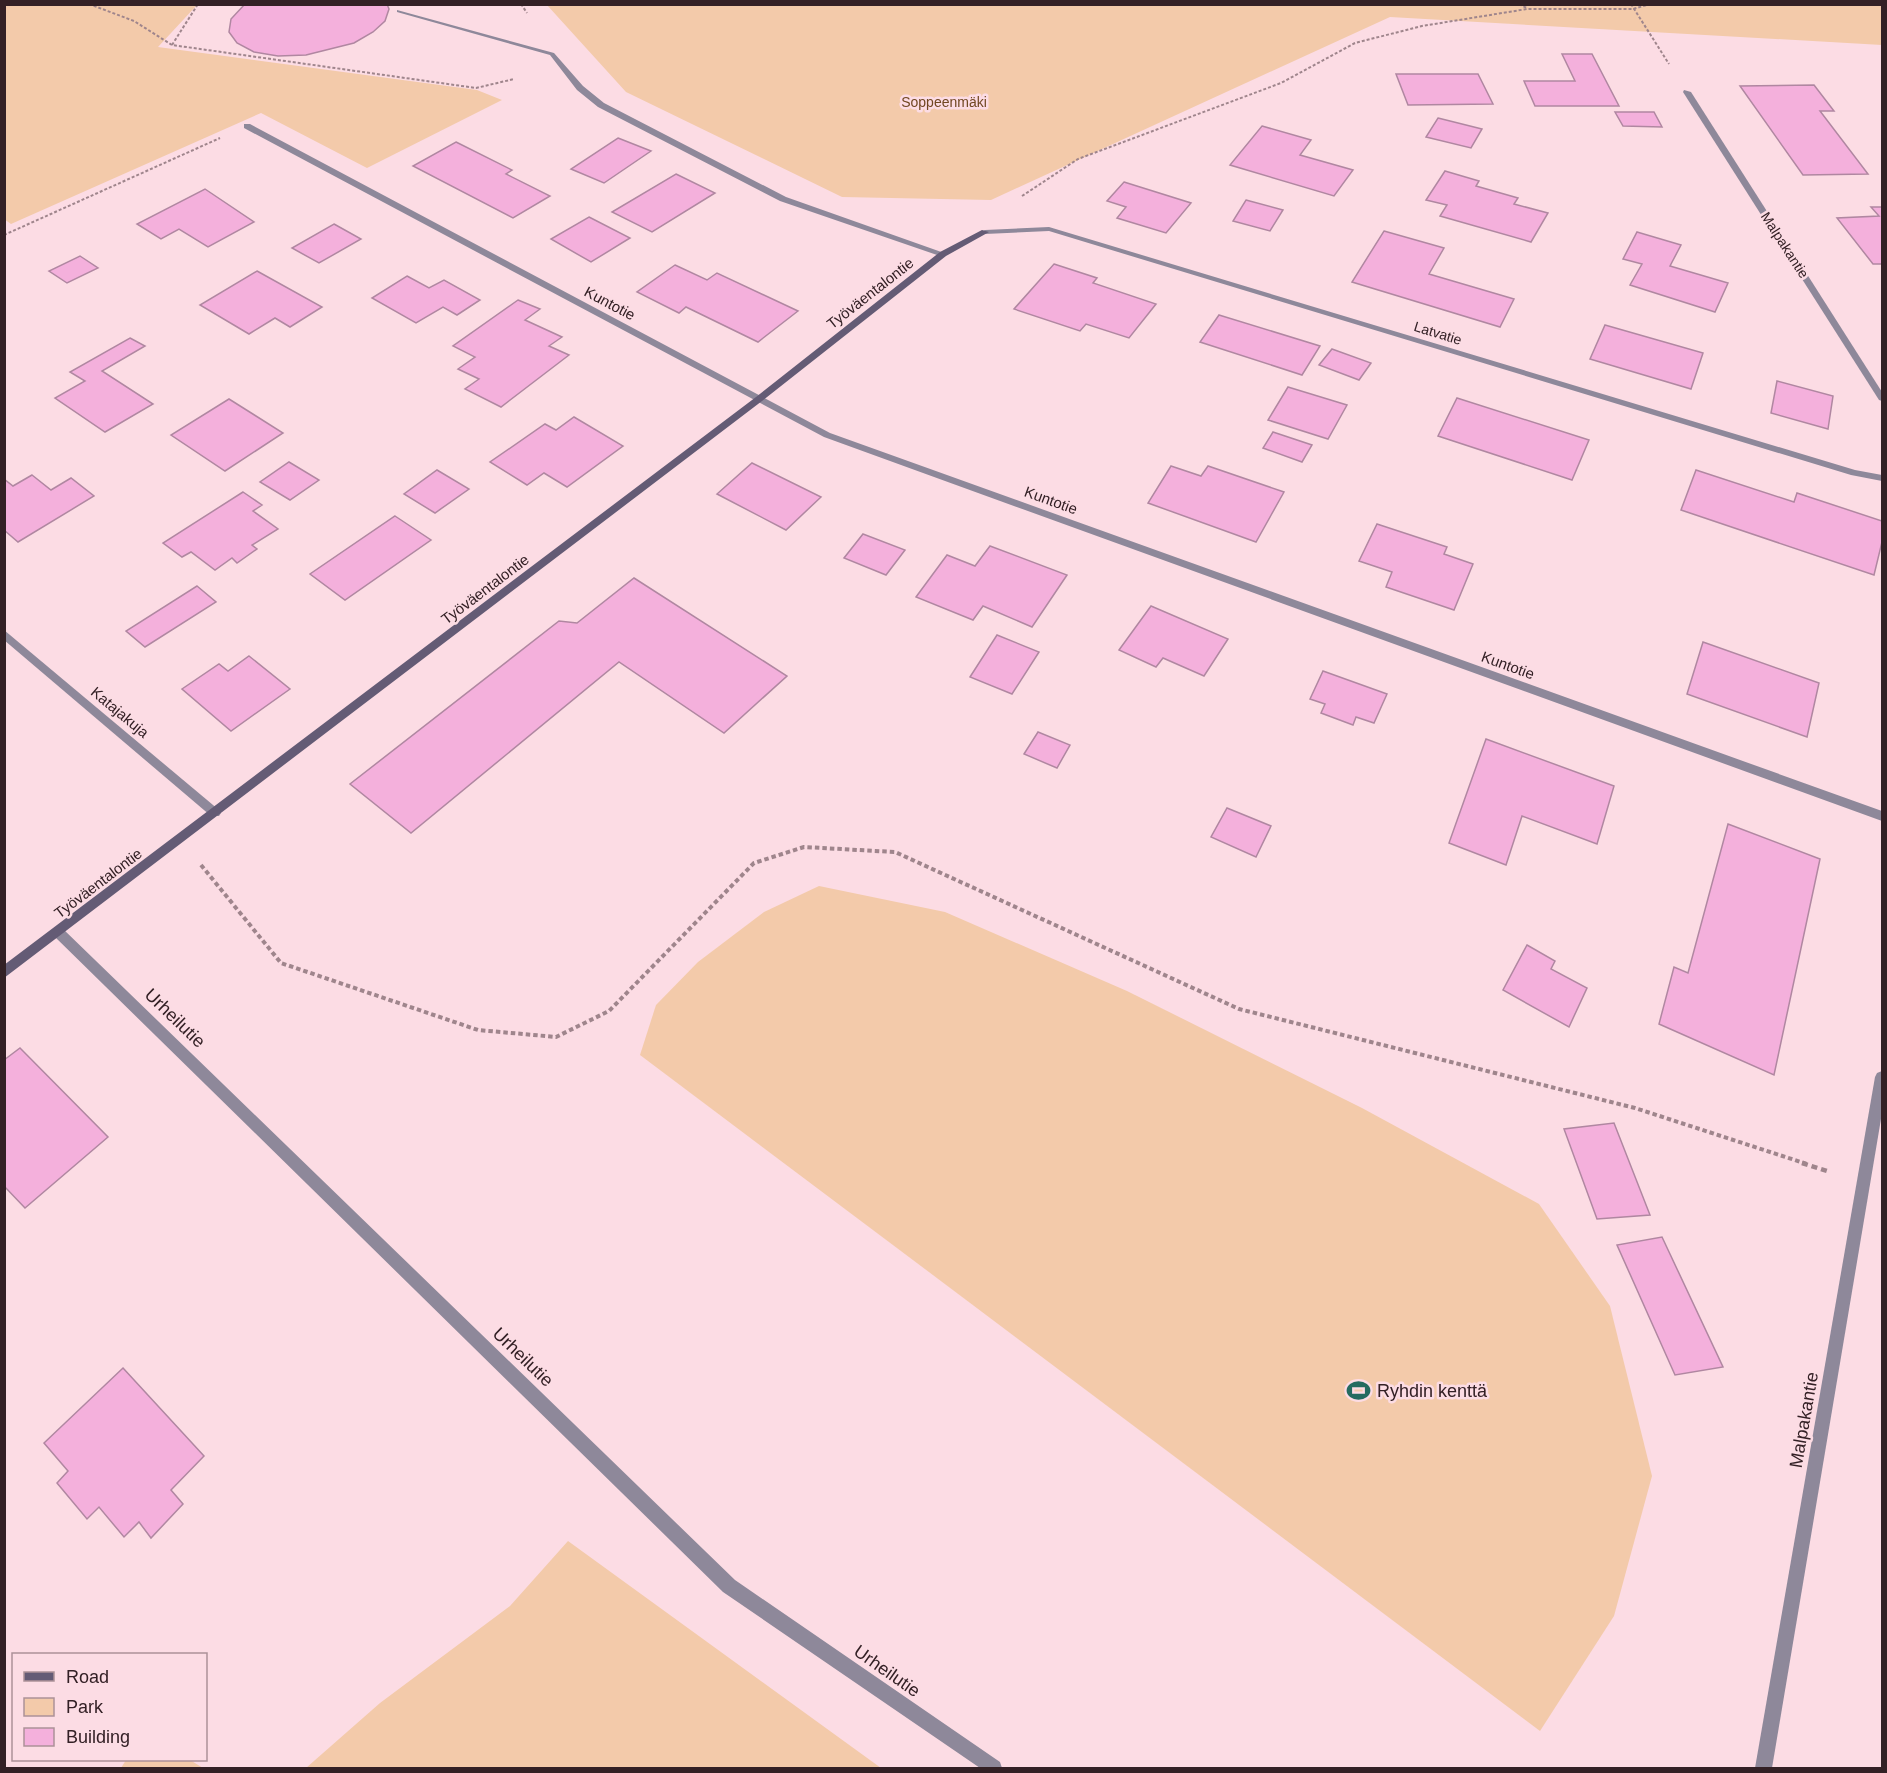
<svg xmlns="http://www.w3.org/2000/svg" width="1887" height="1773" viewBox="0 0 1887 1773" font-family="Helvetica,sans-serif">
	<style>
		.green { fill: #f3caaa }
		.building { fill: #f4b0dc; stroke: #b087a1; stroke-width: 1.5 }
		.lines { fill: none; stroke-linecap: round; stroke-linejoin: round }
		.path-far2 { stroke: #9f858c; stroke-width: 2; stroke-dasharray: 3 2; stroke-linecap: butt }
		.path-far1 { stroke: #9f858c; stroke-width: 4; stroke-dasharray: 4.5 3; stroke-linecap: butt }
		.path { stroke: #9f858c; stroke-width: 4.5; stroke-dasharray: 6 4; stroke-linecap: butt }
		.lane { fill: #8e889a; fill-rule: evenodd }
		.street { fill: #8e889a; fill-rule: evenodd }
		.secondary { fill: #645b75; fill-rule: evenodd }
		.labels { text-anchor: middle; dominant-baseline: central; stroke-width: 5; stroke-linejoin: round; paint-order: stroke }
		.far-park-label { font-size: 14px; fill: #714722; stroke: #fcdce4 }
		.far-street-label { font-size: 14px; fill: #332025; stroke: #fcdce4 }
		.street-label { font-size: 15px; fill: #332025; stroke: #fcdce4 }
		.near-street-label { font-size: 18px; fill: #332025; stroke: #fcdce4 }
		.near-poi-label { font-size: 18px; fill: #332025; stroke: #fcdce4; text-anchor: start }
	</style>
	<rect width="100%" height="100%" fill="#fcdce4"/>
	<g class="green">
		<polygon points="1882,4 1882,45 1390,17 991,200 842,197 626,92 547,5"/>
		<polygon points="4,5 197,5 158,47 477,90 502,100 367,168 261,113 11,224 4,219"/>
		<polygon points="819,886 945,912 1127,991 1362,1108 1539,1204 1610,1306 1652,1476 1614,1616 1540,1731 640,1055 656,1005 698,962 764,912"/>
		<polygon points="568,1541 881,1768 306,1768 380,1703 510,1606"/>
		<polygon points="126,1760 190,1760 203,1768 121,1768"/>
	</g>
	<g class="building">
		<polygon points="245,4 387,4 389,9 385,21 373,32 354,43 306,55 278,56 254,52 237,43 229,32 231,19"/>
		<polygon points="1562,54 1592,54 1619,106 1535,106 1524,81 1575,81"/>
		<polygon points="1396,74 1478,74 1493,104 1408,105"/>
		<polygon points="1814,85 1834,111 1820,111 1868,174 1803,175 1740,86"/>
		<polygon points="1615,112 1654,112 1662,127 1623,126"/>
		<polygon points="1438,118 1482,129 1471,148 1426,137"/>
		<polygon points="1262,126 1311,140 1300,155 1353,170 1334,196 1230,165"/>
		<polygon points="618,138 651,151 604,183 571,169"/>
		<polygon points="456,142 512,170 506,174 550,196 513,218 413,166"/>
		<polygon points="1445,171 1479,181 1476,186 1518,198 1514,204 1548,213 1531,242 1440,216 1447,205 1426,200"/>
		<polygon points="676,174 715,193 652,232 612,212"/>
		<polygon points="1124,182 1191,203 1166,233 1117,218 1126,207 1107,201"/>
		<polygon points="205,189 254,222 208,247 179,229 161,239 137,224"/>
		<polygon points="1246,200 1283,210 1270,231 1233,221"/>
		<polygon points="1871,207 1882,207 1882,264 1873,264 1837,218 1879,216"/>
		<polygon points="589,217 630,238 591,262 551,239"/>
		<polygon points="334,224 361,239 319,263 292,248"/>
		<polygon points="1384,231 1444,248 1429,274 1514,299 1500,327 1352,282"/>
		<polygon points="1637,232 1681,245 1670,266 1728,283 1715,312 1630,285 1642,264 1623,259"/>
		<polygon points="80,256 98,268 67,283 49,271"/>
		<polygon points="1054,264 1097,278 1093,283 1156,304 1129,338 1086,324 1080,331 1014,309"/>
		<polygon points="675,265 707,280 717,273 798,311 758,342 686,307 679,313 637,292"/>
		<polygon points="257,271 322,307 290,327 275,318 249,334 200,305"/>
		<polygon points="407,276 429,288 444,280 480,300 457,315 443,307 416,323 372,298"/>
		<polygon points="518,300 540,309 525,320 562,337 549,346 569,355 501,407 465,389 479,379 458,369 475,357 453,346"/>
		<polygon points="1219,315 1320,346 1302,375 1200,342"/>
		<polygon points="1605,325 1703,353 1691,389 1590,359"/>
		<polygon points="130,338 145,346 102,371 153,404 105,432 55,398 85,381 70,372"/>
		<polygon points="1332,349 1371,363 1359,380 1319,365"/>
		<polygon points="1777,381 1833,396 1828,429 1771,413"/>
		<polygon points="1288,387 1347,405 1328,439 1268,420"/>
		<polygon points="1457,398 1589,440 1572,480 1438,436"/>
		<polygon points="229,399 283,433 225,471 171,435"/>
		<polygon points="574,417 623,446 567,487 544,473 527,485 490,462 545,424 556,430"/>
		<polygon points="1273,432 1312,445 1302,462 1263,448"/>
		<polygon points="289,462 319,480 290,500 260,482"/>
		<polygon points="752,463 821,497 786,530 717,494"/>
		<polygon points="1171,466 1201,476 1208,466 1284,492 1256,542 1148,503"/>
		<polygon points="437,470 469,489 435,513 404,494"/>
		<polygon points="1696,470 1794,502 1797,493 1882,521 1882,542 1874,575 1681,510"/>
		<polygon points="32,475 51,490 71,478 94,496 18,542 4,530 4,479 13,486"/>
		<polygon points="243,492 262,505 253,511 278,529 252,545 257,549 237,563 232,558 215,570 191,552 182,557 163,543"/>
		<polygon points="395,516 431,540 345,600 310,574"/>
		<polygon points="1377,524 1447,547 1444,554 1473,564 1454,610 1386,587 1392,572 1359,561"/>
		<polygon points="863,534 905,550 886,575 844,558"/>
		<polygon points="990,546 1067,575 1032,627 983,606 973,620 916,597 947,555 975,566"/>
		<polygon points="634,578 787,676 724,733 619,662 411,833 350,784 559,621 577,623"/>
		<polygon points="197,586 216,602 145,647 126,631"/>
		<polygon points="1151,606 1228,639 1204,676 1163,658 1156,667 1119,650"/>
		<polygon points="997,635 1039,652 1012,694 970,677"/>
		<polygon points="1703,642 1819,683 1807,737 1687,694"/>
		<polygon points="249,656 290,689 231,731 182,689 219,664 228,671"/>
		<polygon points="1323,671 1387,694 1374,723 1356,717 1353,725 1321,713 1325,704 1310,699"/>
		<polygon points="1038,732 1070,745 1057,768 1024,754"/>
		<polygon points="1486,739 1614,786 1597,844 1522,816 1506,865 1449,843"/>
		<polygon points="1227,808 1271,826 1256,857 1211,837"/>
		<polygon points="1728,824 1820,859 1774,1075 1659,1024 1674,967 1688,973"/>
		<polygon points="1527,945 1555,961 1551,969 1587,988 1569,1027 1503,990"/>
		<polygon points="20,1048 108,1137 25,1208 4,1186 4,1060"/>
		<polygon points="1614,1123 1650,1215 1597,1219 1564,1129"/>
		<polygon points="1662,1237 1723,1367 1675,1375 1617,1245"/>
		<polygon points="123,1368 204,1456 171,1490 183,1504 151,1538 139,1522 124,1537 99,1507 87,1519 57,1483 68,1471 44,1443"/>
	</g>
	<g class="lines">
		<g class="path-far2">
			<polyline points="89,4 134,21 172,45 476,88 514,79"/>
			<polyline points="521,4 527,13"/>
			<polyline points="1519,4 1527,8"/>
			<polyline points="1631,4 1669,64"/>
			<polyline points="172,45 198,4"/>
			<polyline points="1022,196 1078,159 1281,83 1355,43 1422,26 1527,9 1633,9 1650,4"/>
			<polyline points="4,235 220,138"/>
		</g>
		<polyline class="path-far1" points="201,865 281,963 478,1030 556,1037 609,1011 754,863 804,847 895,852 1239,1009 1635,1108 1807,1164"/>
		<polyline class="path" points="1802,1163 1827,1171"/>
		<polygon class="lane" points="397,10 554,53 583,86 604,103 786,197 947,254 940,256 780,201 598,107 577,90 550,55 397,12"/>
		<g class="street">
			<polygon points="1684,90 1691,92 1882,392 1882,401 1879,400 1683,92"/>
			<polygon points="244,124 250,124 830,433 1882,811 1882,821 824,437 244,128"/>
			<polygon points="1049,227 1855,470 1882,475 1882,481 1851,475 1049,231 985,234 981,232 985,230"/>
			<polygon points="4,630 219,810 221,813 219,816 211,816 4,640"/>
			<polygon points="58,927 62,928 735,1580 1000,1762 1002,1768 980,1768 723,1592 54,936 52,932 54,928"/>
			<polygon points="1882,1071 1882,1113 1772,1768 1755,1768 1875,1077 1877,1073"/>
		</g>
		<polygon class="secondary" points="982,230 989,232 946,256 762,401 4,978 4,965 756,397 940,252"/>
	</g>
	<defs>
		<symbol id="stadium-bare" viewBox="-9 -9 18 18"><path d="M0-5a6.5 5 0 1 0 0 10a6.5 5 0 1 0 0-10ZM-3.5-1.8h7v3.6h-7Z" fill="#256b60" stroke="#fcdce4" stroke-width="2.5" paint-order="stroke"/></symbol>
	</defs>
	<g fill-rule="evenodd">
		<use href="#stadium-bare" x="1342" y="1374" width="33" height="33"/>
	</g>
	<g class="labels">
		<g class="far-park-label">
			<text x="944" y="102">Soppeenmäki</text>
		</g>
		<g class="far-street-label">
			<text transform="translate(1785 245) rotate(57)">Malpakantie</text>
			<text transform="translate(1438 333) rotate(17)">Latvatie</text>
		</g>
		<g class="street-label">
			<text transform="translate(870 293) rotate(-38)">Työväentalontie</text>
			<text transform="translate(610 303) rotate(28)">Kuntotie</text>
			<text transform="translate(1051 500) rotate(20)">Kuntotie</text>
			<text transform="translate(485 589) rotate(-37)">Työväentalontie</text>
			<text transform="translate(1508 665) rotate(20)">Kuntotie</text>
			<text transform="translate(120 712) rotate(40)">Katajakuja</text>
			<text transform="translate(98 883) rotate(-37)">Työväentalontie</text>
		</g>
		<g class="near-street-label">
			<text transform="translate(175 1018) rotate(44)">Urheilutie</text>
			<text transform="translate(523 1357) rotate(44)">Urheilutie</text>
			<text transform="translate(1804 1420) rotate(-80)">Malpakantie</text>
			<text transform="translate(887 1671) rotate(35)">Urheilutie</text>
		</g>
		<g class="near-poi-label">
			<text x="1377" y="1391">Ryhdin kenttä</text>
		</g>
	</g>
	<rect width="1887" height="1773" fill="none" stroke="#332025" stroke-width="12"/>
	<rect x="12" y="1653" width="195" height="108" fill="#fcdce4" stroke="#ac9198" stroke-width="1.5"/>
	<rect x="24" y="1672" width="30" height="9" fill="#645b75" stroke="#ac9198" stroke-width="1.5"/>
	<text x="66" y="1683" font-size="18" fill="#332025">Road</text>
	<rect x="24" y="1698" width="30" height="18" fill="#f3caaa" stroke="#ac9198" stroke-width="1.5"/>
	<text x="66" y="1713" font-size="18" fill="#332025">Park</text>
	<rect x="24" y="1728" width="30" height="18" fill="#f4b0dc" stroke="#ac9198" stroke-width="1.5"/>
	<text x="66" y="1743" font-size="18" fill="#332025">Building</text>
</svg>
